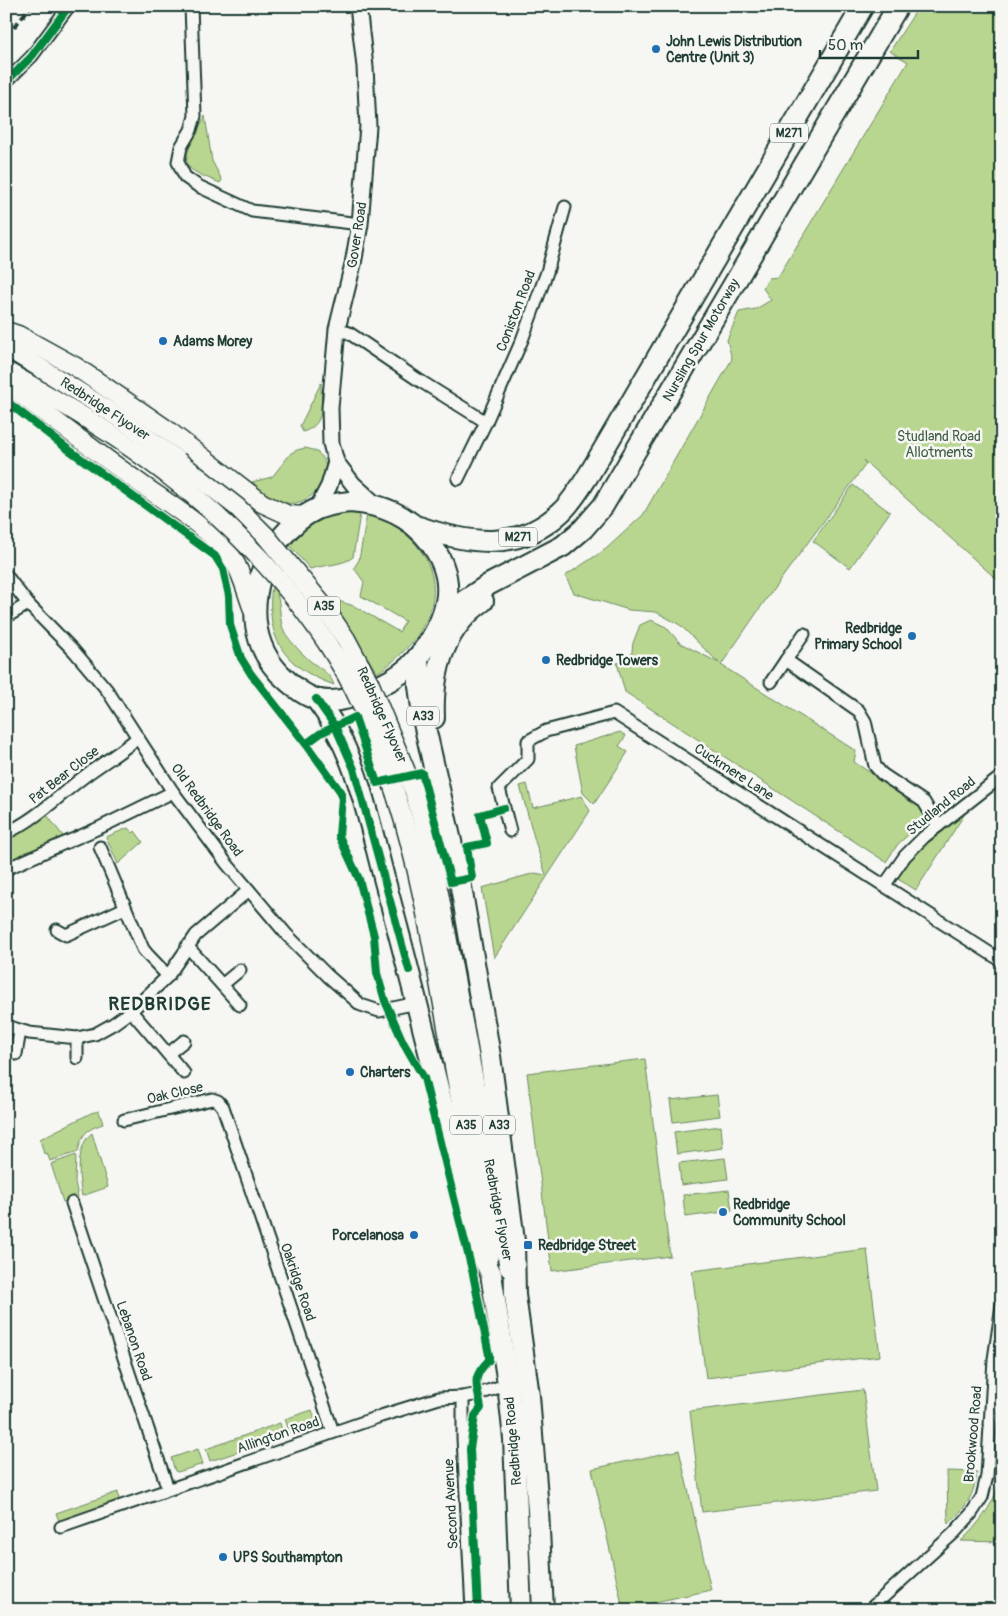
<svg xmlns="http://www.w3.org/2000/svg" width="1008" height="1616" viewBox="0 0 1008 1616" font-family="Pangolin,sans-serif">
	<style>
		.green { fill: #b8d68f; stroke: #6c8a62 }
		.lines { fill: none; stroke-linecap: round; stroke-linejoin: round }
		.street-casing { stroke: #1f3d34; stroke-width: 15 }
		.secondary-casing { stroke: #1f3d34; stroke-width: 19 }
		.primary-casing { stroke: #1f3d34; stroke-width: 21 }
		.highway-casing { stroke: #1f3d34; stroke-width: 24 }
		.street { stroke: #f6f6f2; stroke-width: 11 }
		.secondary { stroke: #f6f6f2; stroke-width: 15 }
		.primary { stroke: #f6f6f2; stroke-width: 18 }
		.highway { stroke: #f6f6f2; stroke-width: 20 }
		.rail { stroke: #1f3d34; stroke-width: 4; stroke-dasharray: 8 4; stroke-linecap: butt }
		.primary-bridge-casing { stroke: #1f3d34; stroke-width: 21; stroke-linecap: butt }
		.primary-bridge { stroke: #f6f6f2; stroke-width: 18 }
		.cycleway-casing { stroke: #f6f6f2; stroke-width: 11 }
		.cycleway { stroke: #00873e; stroke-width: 8 }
		.poi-dot { fill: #1f6fb2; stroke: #f6f6f2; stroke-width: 2 }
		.labels { text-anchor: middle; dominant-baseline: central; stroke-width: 5; stroke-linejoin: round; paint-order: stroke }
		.shield { fill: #f6f6f2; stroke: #60746d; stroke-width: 1 }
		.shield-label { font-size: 12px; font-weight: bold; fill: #1f3d34 }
		.poi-label { font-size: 14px; font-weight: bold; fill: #1f3d34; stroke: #f6f6f2; text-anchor: start }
		.street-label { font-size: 14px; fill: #1f3d34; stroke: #f6f6f2 }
		.park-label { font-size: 14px; fill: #3e5c46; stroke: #f6f6f2 }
		.district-label { font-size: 19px; font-weight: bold; letter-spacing: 1px; fill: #1f3d34; stroke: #f6f6f2 }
	</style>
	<rect width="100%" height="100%" fill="#f6f6f2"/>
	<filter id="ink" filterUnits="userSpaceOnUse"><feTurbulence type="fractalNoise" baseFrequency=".02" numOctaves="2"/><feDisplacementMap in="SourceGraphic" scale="10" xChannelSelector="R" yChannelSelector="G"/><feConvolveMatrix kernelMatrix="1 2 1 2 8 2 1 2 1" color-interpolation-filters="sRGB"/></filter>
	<g filter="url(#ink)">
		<g class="green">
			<polygon points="919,6 1002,6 1002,584 863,460 866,464 767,598 721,665 856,751 854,762 924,808 928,814 925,820 898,844 886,862 625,692 617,663 631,659 633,643 640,625 651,620 666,627 680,643 719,663 680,625 656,612 629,610 574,593 565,576 606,549 643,515 732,359 727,340 739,312 756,309 771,300 763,288 769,278 778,277 908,62 890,51"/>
			<path d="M205 116 212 161 222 180 220 183C213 180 193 173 189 167 180 156 200 127 205 116Z"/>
			<path d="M321 383C321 403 327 424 303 432L300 426Z"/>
			<path d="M305 448C348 455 317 513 281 502 270 498 261 489 252 482L272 477 291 453 297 450Z"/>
			<polygon points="853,485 890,512 850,568 813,541"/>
			<path d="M341 513 360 514 353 557C344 565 323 565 310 569L290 546C305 526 317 520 341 513Z"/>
			<path d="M367 515C385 518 400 528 413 541 457 590 423 643 377 673L332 599 354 606 399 632 405 621 361 596 364 582 354 568 359 560Z"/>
			<path d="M272 585C283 598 277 618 285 633 288 638 300 652 305 656 315 667 330 671 334 685 284 667 265 639 272 585Z"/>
			<polygon points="620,732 626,736 619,746 628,752 594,804 583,793 574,746"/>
			<polygon points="527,784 533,808 582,796 590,811 494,958 482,888 535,873 546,875 535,841 520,786"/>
			<polygon points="963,813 964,815 916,890 896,878 920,847"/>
			<polygon points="47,815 63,836 6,862 6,839 32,826"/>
			<polygon points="128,828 133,833 135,831 143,842 118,864 106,837"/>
			<polygon points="645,1059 670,1256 552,1271 527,1073"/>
			<polygon points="717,1095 720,1116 673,1122 670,1100"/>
			<path d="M99 1111 103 1124C85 1130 82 1134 78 1152L50 1161 47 1153 44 1154 40 1139 91 1113Z"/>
			<polygon points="721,1126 723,1148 677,1154 674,1132"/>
			<path d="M92 1133 108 1187 82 1196C78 1178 76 1145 92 1133Z"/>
			<polygon points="76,1155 75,1182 78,1197 63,1202 51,1164"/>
			<polygon points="725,1158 728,1179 681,1185 679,1163"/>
			<polygon points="729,1190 732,1211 685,1217 683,1195"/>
			<polygon points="867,1249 880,1356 706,1378 692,1271"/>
			<polygon points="863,1390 876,1491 702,1512 690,1411"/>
			<polygon points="312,1410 316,1422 315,1425 290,1434 285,1419"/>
			<polygon points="280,1423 284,1437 210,1461 206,1449"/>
			<polygon points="198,1449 203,1464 178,1472 175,1471 171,1458"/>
			<polygon points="679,1450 711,1590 623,1609 592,1469"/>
			<path d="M947 1471 977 1472C974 1496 966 1508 948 1524Z"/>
			<path d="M999 1485H1002V1542L961 1541C978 1525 991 1508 999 1485Z"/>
			<polygon points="118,1492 119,1500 59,1521 56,1513"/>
		</g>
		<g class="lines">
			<defs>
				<g id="street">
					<polyline points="191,6 195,116 191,130 181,147 178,162 185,177 198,186 252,211 360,224"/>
					<polyline points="6,82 32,56 69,6"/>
					<polyline points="337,329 349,333 417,379 486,422 522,340 547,272 565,207"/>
					<polyline points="458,479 486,422"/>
					<polyline points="6,575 28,604 74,651 107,690 173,792 227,864 287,935 328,976 361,1005 379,1011 417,1003"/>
					<polyline points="6,617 28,604"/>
					<polyline points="804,634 786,660 859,711 865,721 875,766 882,774 924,802 938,826"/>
					<polyline points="771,682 786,660"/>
					<polyline points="510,831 499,788 528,759 528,741 546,731 614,713 1002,961"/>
					<path d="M6 833C37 819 58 796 85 776 102 763 122 752 138 737"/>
					<polyline points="100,847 143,949 147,954 168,976"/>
					<polyline points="6,869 101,827 173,792"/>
					<polyline points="884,886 905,856 924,837 1002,776"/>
					<polyline points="57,930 66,935 125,908"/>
					<polyline points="187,946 240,1005"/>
					<polyline points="222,985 240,970"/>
					<polyline points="131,1011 184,1073"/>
					<polyline points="6,1026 29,1033 77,1038 95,1034 113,1024 131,1011 168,976 196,935 249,890"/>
					<polyline points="77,1038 77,1058"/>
					<polyline points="16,1054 20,1031"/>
					<polyline points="168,1054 184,1041"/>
					<polyline points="124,1120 212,1099 218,1101 223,1107 333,1432"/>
					<polyline points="72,1203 168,1489"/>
					<polyline points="463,1397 463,1438 472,1610"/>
					<polyline points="61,1527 381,1416 439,1398 463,1397 479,1394 508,1384"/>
					<polyline points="869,1610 954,1533 971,1514 982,1497 987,1476 994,1359 1002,1305"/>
				</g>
				<g id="secondary">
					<polyline points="358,6 365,67 368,126 360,224 353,264 337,329 330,408 331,443 336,462 353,484 376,505"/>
					<polyline points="317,509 329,486 336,462"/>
				</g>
				<g id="primary">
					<polyline points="6,331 18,335 76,367 98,382 166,429 262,503 288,515 306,516"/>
					<path d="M6 347C65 383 124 418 178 461"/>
					<path d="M6 371C62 403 117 435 168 475"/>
					<path d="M6 383C51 418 95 451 141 484 166 502 217 534 233 559 243 575 247 595 254 612"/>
					<polyline points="414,791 421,816 439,893 509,1268"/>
					<path d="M396 795C423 879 436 968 452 1055 464 1122 479 1189 489 1256"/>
				</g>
				<g id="highway">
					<path d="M350 502C382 504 409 515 429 541 454 574 452 604 431 639 425 648 418 658 410 666 398 677 383 685 368 691 353 698 333 704 316 699 302 695 289 683 279 673 254 646 251 612 260 578 267 550 291 521 317 509 327 505 339 503 350 502Z"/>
					<path d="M419 527C469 544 519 552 561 512 573 501 582 485 591 471L863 6"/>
					<polyline points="443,615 488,585 563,546 583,529 603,506 898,6"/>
					<polyline points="418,657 419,686 424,723 460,881 490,1056 514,1241 515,1295 529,1396 538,1510 543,1610"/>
					<path d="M316 699C358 752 369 824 387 889 419 1007 447 1127 478 1245L491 1274 508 1384 514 1439 521 1610"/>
					<path d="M434 718C432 672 444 628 483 601"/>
				</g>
			</defs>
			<use href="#street" class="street-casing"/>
			<use href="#secondary" class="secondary-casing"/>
			<use href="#primary" class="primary-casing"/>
			<use href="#highway" class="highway-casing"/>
			<use href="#street" class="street"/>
			<use href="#secondary" class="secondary"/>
			<use href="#primary" class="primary"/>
			<use href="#highway" class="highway"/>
			<polyline class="rail" points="6,37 31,6"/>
			<defs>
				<g id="primary-bridge">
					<polyline points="178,461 237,507 265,535 321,603 346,639 369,682 414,791"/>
					<path d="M168 475C244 533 322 618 362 706 375 735 386 765 396 795"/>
				</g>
			</defs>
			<use href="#primary-bridge" class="primary-bridge-casing"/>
			<use href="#primary-bridge" class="primary-bridge"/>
			<defs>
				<g id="cycleway">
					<polyline points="6,82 32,56 69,6"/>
					<path d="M6 401 65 447 215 556 223 569 229 596 230 625 241 658 251 674 306 744 340 791 342 797 339 836 359 879 374 936 377 973 385 1001 403 1042 424 1078 473 1274 489 1355V1360C470 1379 477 1384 481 1408L475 1416 470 1449 478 1610"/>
					<polyline points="316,699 335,726 354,769 409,970"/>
					<polyline points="306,744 321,733 355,717 377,783 422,773 451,882 472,878 467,847 487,843 480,815 504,808"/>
				</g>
			</defs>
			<use href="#cycleway" class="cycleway-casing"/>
			<use href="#cycleway" class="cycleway"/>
		</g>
	</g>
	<g class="poi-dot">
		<circle cx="656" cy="49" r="5"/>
		<circle cx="163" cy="341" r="5"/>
		<circle cx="912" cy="636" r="5"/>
		<circle cx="546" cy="660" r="5"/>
		<circle cx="350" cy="1072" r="5"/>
		<circle cx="723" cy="1212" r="5"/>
		<circle cx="414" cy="1235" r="5"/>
		<rect x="523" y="1240" width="10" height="10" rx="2.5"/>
		<circle cx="223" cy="1557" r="5"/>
	</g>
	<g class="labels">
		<g class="shield">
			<rect x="770" y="123.5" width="38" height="19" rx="4"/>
			<rect x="499" y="527.5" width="38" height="19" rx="4"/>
			<rect x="308" y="596.5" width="32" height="19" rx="4"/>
			<rect x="407" y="706.5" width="32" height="19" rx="4"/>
			<rect x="450" y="1115.5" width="32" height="19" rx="4"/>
			<rect x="483" y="1115.5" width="32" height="19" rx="4"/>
		</g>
		<g class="shield-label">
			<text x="789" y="133">M271</text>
			<text x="518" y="537">M271</text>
			<text x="324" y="606">A35</text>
			<text x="423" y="716">A33</text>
			<text x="466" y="1125">A35</text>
			<text x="499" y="1125">A33</text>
		</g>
		<g class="poi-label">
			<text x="666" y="41">John Lewis Distribution<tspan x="666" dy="16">Centre (Unit 3)</tspan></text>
			<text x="173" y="341">Adams Morey</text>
			<text x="902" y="628" text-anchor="end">Redbridge<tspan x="902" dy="16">Primary School</tspan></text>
			<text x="556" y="660">Redbridge Towers</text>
			<text x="360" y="1072">Charters</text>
			<text x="733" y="1204">Redbridge<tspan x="733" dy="16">Community School</tspan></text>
			<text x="404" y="1235" text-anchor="end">Porcelanosa</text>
			<text x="538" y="1245">Redbridge Street</text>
			<text x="233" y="1557">UPS Southampton</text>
		</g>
		<g class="street-label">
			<text transform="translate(357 235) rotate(-81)">Gover Road</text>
			<text transform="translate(516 311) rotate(-69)">Coniston Road</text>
			<text transform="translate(701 340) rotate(-60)">Nursling Spur Motorway</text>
			<text transform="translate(105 409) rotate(33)">Redbridge Flyover</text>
			<text transform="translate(382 715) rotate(66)">Redbridge Flyover</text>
			<text transform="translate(734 772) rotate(33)">Cuckmere Lane</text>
			<text transform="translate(64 775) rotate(-38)">Pat Bear Close</text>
			<text transform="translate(941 806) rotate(-39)">Studland Road</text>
			<text transform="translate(207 810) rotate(54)">Old Redbridge Road</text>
			<text transform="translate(175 1093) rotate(-13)">Oak Close</text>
			<text transform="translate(498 1210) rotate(79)">Redbridge Flyover</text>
			<text transform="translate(298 1282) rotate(71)">Oakridge Road</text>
			<text transform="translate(134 1341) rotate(71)">Lebanon Road</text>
			<text transform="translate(973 1434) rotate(-85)">Brookwood Road</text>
			<text transform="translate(278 1435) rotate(-19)">Allington Road</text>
			<text transform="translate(513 1441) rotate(-95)">Redbridge Road</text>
			<text transform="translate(451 1504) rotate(-93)">Second Avenue</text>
		</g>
		<g class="park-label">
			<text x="939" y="436">Studland Road<tspan x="939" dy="16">Allotments</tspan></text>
		</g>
		<g class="district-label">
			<text x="160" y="1004">REDBRIDGE</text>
		</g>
	</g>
	<rect width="1008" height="1616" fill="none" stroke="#f6f6f2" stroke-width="25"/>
	<rect x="12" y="12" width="983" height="1591" fill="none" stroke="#1f3d34" stroke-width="2" filter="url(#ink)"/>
	<path d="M820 50v8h98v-8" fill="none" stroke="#1f3d34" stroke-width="2.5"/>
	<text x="828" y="50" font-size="15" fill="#1f3d34" stroke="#f6f6f2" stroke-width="4" paint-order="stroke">50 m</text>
</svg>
